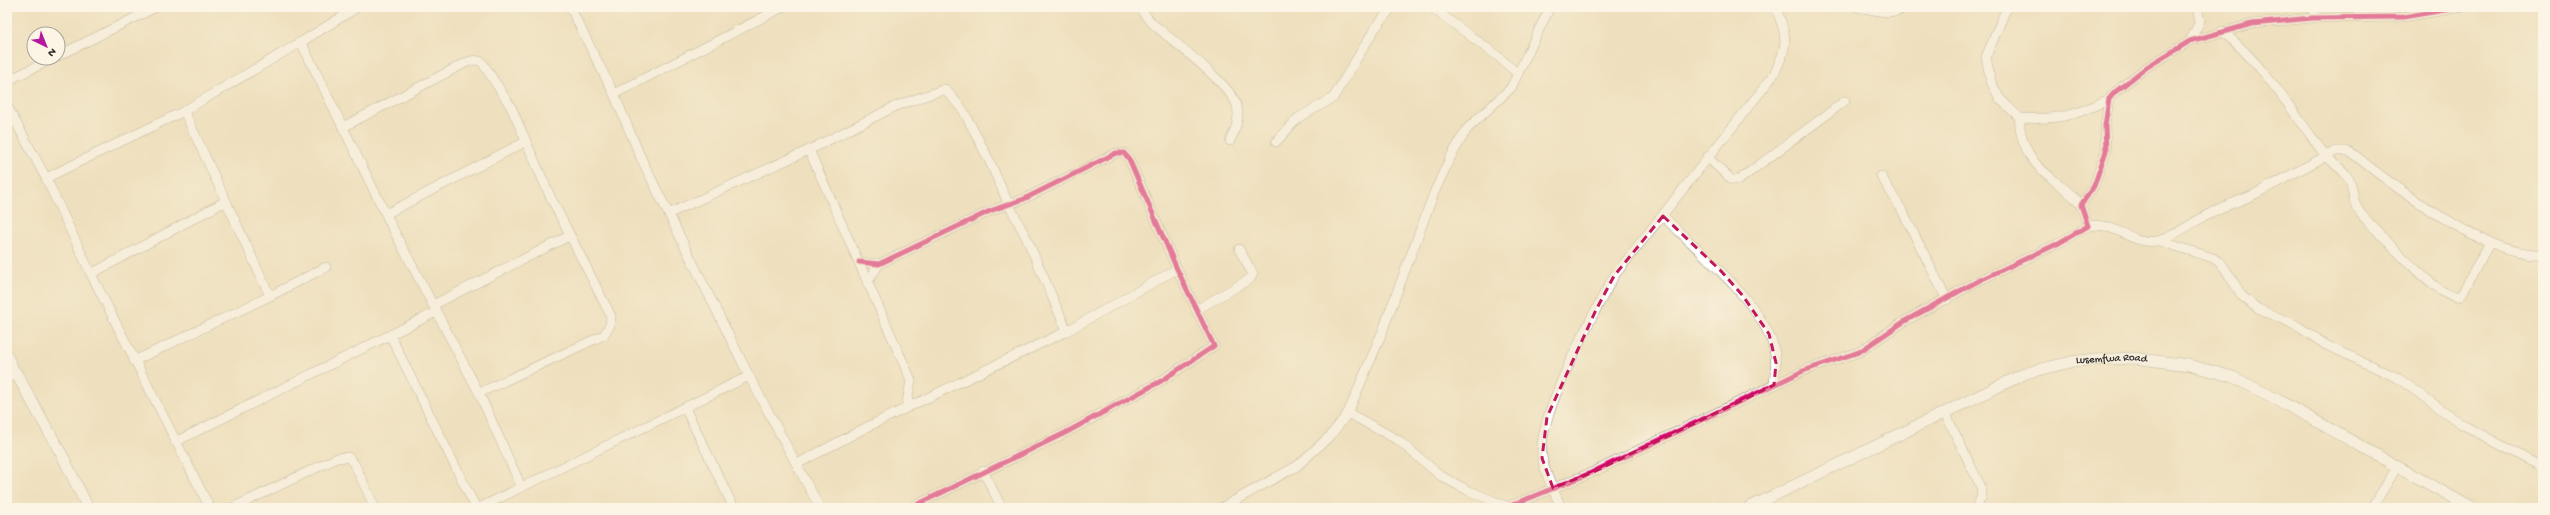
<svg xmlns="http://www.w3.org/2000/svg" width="2550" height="515" viewBox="0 0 2550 515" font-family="'Gochi Hand',sans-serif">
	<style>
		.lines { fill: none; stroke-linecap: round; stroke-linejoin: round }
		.minor-casing { stroke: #8c8674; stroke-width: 10 }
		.tertiary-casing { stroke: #8c8674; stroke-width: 12 }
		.minor { stroke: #fff; stroke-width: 9 }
		.tertiary { stroke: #fff; stroke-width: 11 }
		.cycleway-casing { stroke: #fcf5e5; stroke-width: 8 }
		.cycleway { stroke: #d6006c; stroke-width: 5 }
		.marked { fill: none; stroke: #c2185b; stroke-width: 3; stroke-dasharray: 8 5; stroke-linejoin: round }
		.labels { text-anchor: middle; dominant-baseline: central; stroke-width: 3; stroke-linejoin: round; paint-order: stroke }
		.street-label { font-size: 11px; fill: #2b2b2b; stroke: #fcf5e5 }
	</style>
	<rect width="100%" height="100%" fill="#fcf5e5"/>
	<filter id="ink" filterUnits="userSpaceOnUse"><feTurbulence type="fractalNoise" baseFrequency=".025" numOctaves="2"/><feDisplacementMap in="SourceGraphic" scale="8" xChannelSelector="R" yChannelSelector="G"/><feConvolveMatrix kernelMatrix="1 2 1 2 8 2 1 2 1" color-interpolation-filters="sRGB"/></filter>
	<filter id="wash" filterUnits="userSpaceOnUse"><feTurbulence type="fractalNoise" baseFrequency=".012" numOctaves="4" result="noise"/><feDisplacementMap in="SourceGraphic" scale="16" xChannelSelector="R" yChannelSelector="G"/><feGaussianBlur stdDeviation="0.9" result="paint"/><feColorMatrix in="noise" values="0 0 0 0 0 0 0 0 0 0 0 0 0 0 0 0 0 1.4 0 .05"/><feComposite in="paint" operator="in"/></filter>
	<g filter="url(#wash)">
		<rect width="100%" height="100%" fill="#eee0be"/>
	</g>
	<g filter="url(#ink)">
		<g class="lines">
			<defs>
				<g id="minor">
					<polyline points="358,7 301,42 392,227 479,393 521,486"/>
					<polyline points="570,7 614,94 641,158 749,376 820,508"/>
					<path d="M1141 7C1145 19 1156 26 1165 34 1182 48 1232 87 1237 106 1240 117 1235 131 1230 141"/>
					<polyline points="1431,7 1495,54 1517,73"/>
					<path d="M1857 7C1871 9 1895 17 1906 7"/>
					<path d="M2007 7 1986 57 1991 82 2000 99 2020 118C2060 120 2074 116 2109 99"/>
					<polyline points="2312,7 2316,18"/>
					<path d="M2222 31C2265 66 2292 111 2325 155 2331 163 2341 167 2347 176 2356 188 2349 198 2361 214 2376 230 2442 302 2460 297L2490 242"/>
					<polyline points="2190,41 2200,21 2197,7"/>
					<polyline points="58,56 156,7"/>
					<polyline points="7,81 54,58"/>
					<polyline points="614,94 783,7"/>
					<polyline points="7,106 46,178 91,274 210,508"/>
					<polyline points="184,111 270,296 326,267"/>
					<path d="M2020 118C2019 123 2020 128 2021 133 2030 173 2058 177 2081 205"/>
					<polyline points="343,127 467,62 475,60 482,62 511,107 550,196 611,316 610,325 604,335 479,393"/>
					<polyline points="1276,142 1298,118 1333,98 1374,30 1392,7"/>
					<polyline points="809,150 911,380 906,408"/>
					<polyline points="1707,157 1732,180 1739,180 1845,101"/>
					<polyline points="1881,176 1903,212 1947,300"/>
					<polyline points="46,178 184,111 301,42"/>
					<polyline points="670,213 809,150 896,106 945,89 963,110 989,160 1009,205 1027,239 1067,331"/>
					<polyline points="386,214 525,142"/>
					<path d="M1663 216C1695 248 1764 304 1774 349 1777 361 1775 373 1774 385"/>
					<path d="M2088 226C2116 221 2130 245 2157 241 2170 239 2198 219 2211 213 2224 205 2239 202 2253 195 2281 181 2308 165 2336 151H2348L2356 156C2397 189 2489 258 2543 254"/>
					<polyline points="2160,241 2213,258 2222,264 2242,296 2258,309 2296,325 2326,345 2398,378 2460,423 2543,468"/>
					<polyline points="859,262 879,264 990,211 1024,199 1116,153 1124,153 1129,159 1177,269 1214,346 1161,381 1065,433 910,508"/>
					<polyline points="91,274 226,201"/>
					<polyline points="867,283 879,264"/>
					<polyline points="433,305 569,236"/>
					<polyline points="1196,310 1250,279 1253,274 1239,249"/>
					<polyline points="390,335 476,508"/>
					<polyline points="7,354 16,373"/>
					<polyline points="134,361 270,296"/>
					<polyline points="685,408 734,508"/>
					<polyline points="1348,413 1398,440 1441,476 1467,490 1508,507"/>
					<polyline points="1945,413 1981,487 1982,496 1976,508"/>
					<polyline points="175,442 436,312"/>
					<polyline points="797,464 869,426 1067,331 1177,269"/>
					<polyline points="983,471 1002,508"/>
					<polyline points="232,508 337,458 348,457 355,465 375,508"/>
					<polyline points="479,508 749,376"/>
					<polyline points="1221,508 1297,466 1331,435 1348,413 1381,335 1434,193 1450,158 1467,129 1511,88 1550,7"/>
					<polyline points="1505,508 1591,473 1803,371 1859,352 1905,321 1978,281 2057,244 2088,226 2081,205 2094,186 2106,151 2105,126 2109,99 2115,92 2147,67 2190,41 2252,24 2312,18 2403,17 2463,7"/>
					<path d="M1561 508C1555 492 1544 474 1542 456 1537 416 1593 314 1614 276L1773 76C1788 47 1789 37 1775 7"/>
					<polyline points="2372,508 2397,467"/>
				</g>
				<g id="tertiary">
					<polyline points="7,377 16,373 63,457 88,508"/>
					<path id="s1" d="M1748 508 2026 373 2075 361 2132 358 2189 365 2233 377 2278 400 2472 508"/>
				</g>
			</defs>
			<use href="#minor" class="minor-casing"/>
			<use href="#tertiary" class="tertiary-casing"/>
			<use href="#minor" class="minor"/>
			<use href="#tertiary" class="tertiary"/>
			<defs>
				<g id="cycleway">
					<polyline points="859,262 879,264 990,211 1024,199 1116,153 1124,153 1129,159 1177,269 1214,346 1161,381 1065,433 910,508"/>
					<polyline points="1505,508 1591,473 1803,371 1859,352 1905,321 1978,281 2057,244 2088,226 2081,205 2094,186 2106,151 2105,126 2109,99 2115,92 2147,67 2190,41 2252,24 2312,18 2403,17 2463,7"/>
				</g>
			</defs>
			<use href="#cycleway" class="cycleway-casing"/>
			<use href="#cycleway" class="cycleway"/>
		</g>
	</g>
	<path d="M0 0H2550V515H0ZM1663 216 1721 271 1743 296 1769 334 1776 363 1774 385 1591 473 1553 488 1542 458 1547 417 1596 310 1614 276Z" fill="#eee0be" fill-opacity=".55" fill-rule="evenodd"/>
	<path class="marked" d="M1663 216 1721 271 1743 296 1769 334 1776 363 1774 385 1591 473 1553 488 1542 458 1547 417 1596 310 1614 276Z"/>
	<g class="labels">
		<g class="street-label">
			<text stroke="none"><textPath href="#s1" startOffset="396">Lusemfwa Road</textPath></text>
		</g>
	</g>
	<rect width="2550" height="515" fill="none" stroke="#fcf5e5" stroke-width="24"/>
	<g transform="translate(46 46) rotate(137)"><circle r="19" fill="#fcf5e5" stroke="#a8a49b"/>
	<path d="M0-3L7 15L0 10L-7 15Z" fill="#b5179e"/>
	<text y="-6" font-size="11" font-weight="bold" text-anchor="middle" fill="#2b2b2b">N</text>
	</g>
</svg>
